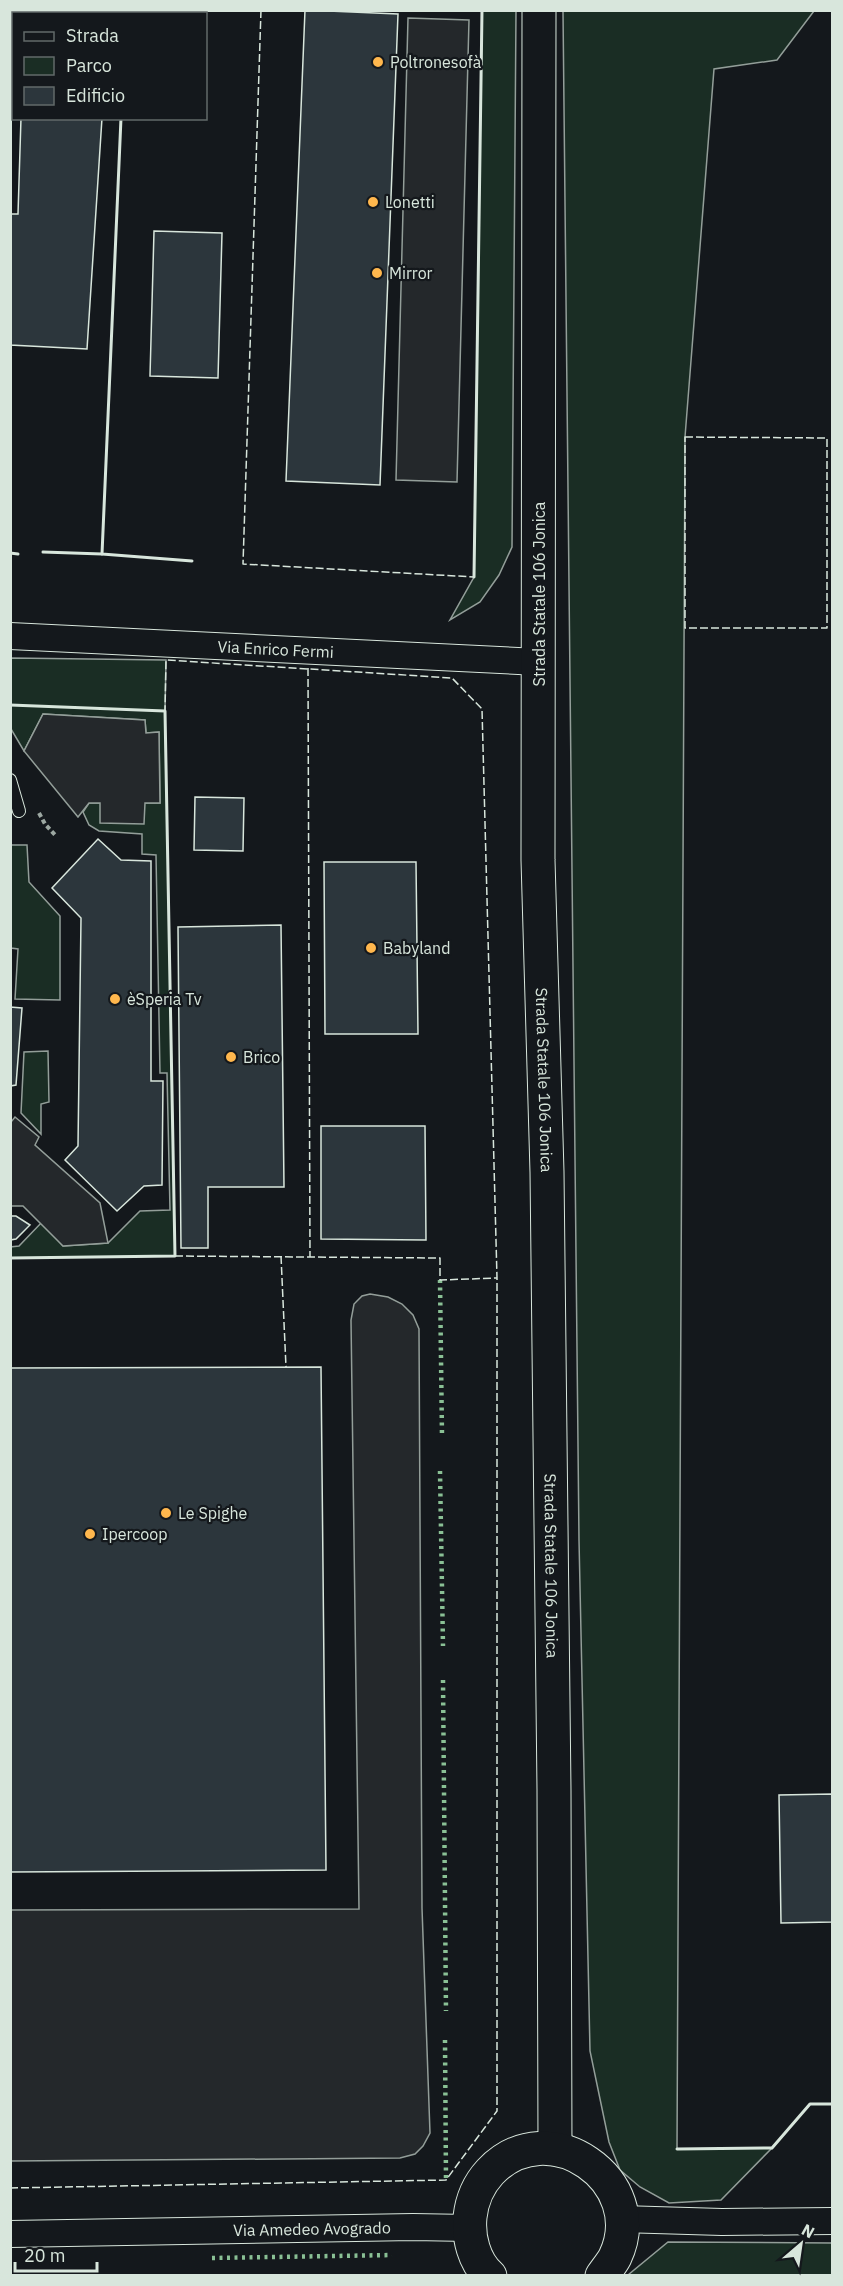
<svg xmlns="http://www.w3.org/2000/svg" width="843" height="2286" viewBox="0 0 843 2286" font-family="'IBM Plex Sans',sans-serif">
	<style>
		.green { fill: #1a2d24; stroke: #939e99; stroke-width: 1.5 }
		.parking { fill: #24282b; stroke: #939e99; stroke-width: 1.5 }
		.building { fill: #2c363c; stroke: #d8e6dc; stroke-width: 1.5 }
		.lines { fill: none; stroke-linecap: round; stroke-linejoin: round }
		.lane-casing { stroke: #d8e6dc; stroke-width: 14 }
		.street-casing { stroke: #d8e6dc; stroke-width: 28 }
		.primary-casing { stroke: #d8e6dc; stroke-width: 35 }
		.path { stroke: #9da8a2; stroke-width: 4; stroke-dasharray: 4.5 3; stroke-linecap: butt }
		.lane { stroke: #14181c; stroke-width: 12 }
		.street { stroke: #14181c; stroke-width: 26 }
		.primary { stroke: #14181c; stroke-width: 33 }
		.hedge { stroke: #8ac095; stroke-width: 4.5; stroke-dasharray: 3 4.5; stroke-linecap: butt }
		.fence { stroke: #d8e6dc; stroke-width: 1.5; stroke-dasharray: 8 3; stroke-linecap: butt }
		.wall { stroke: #d8e6dc; stroke-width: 3 }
		.poi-dot { fill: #ffb74d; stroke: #14181c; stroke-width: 2 }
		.labels { text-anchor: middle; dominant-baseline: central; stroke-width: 4.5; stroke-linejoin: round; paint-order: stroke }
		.poi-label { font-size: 16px; fill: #d8e6dc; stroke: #14181c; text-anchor: start }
		.street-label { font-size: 16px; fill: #d8e6dc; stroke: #14181c }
	</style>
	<rect width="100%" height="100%" fill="#14181c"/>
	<g class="green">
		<polygon points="482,11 516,11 512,547 499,575 480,602 450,620 474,577"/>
		<polygon points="563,11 814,11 777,60 714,69 685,437 677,2149 772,2148 721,2200 669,2203 640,2187 620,2170 609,2142 590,2051 579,1540"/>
		<polygon points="11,658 166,660 165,711 175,1256 11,1258 10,1247 19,1246 42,1222 63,1246 108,1243 140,1211 170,1210 167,1073 160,1073 156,855 142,854 142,834 99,831 89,825 83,812 89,803 160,803 159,732 146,733 145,720 43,714 24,751 11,729"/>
		<polygon points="11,845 27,845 29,882 60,916 60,1000 15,999 18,949 11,948"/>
		<polygon points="48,1051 49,1102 41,1104 41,1134 21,1113 24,1052"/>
		<polygon points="668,2242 832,2243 832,2275 628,2275"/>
	</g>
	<g class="parking">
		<polygon points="408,18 469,20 457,482 396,480"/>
		<polygon points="43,714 145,720 146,733 159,732 160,803 145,803 144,824 100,823 100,803 89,803 78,817 24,751"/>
		<polygon points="15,1117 39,1137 35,1145 100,1203 108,1243 63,1246 23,1206 11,1206 11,1122"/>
		<polygon points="370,1294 388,1297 402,1304 413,1315 419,1329 422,1908 430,2133 423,2146 415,2154 400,2158 11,2161 11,1910 359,1909 351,1320 354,1304 362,1296"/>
	</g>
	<g class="building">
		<polygon points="305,10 398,14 380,485 286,481"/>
		<polygon points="21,118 102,118 87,349 10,345 10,214 18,214"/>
		<polygon points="154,231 222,233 218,378 150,376"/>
		<polygon points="195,797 244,798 243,851 194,850"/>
		<polygon points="98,839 121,860 151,861 151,1081 163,1081 162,1185 144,1186 117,1211 65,1160 78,1146 81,918 52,888"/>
		<polygon points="324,862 416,862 418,1034 325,1034"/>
		<polygon points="281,925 284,1187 208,1187 208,1248 181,1248 178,927"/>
		<polygon points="10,1007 22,1008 16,1085 10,1086"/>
		<polygon points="321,1126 425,1126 426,1240 321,1239"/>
		<polygon points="10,1216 16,1216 30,1225 16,1239 10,1240"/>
		<polygon points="321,1367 326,1870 10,1872 10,1368"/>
		<polygon points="832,1794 832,1922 781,1923 779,1795"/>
	</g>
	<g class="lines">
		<defs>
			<polyline id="lane" points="10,780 19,811"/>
			<g id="street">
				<path id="s1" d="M10 636 539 662"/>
				<polyline points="621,2219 722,2222 832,2221"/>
				<path id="s2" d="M10 2234 413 2227 469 2228"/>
			</g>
			<g id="primary">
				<path id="s3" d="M539 10 538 860 547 1172 554 1790 555 2149"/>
				<path d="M490 2276C474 2262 468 2237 470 2217 472 2199 478 2185 490 2172 548 2110 651 2181 615 2257 612 2263 606 2270 602 2276"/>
			</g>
		</defs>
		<use href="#lane" class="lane-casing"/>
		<use href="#street" class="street-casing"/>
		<use href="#primary" class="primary-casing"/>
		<polyline class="path" points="39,813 45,824 56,836"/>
		<use href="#lane" class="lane"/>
		<use href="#street" class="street"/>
		<use href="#primary" class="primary"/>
		<g class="hedge">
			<polyline points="440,1280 442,1436"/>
			<polyline points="440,1471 443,1646"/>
			<polyline points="443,1680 446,2011"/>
			<polyline points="445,2040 446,2180"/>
			<polyline points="212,2258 392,2255"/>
		</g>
		<g class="fence">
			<polyline points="261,10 243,564 474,577"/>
			<polygon points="685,437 827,438 827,628 685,628"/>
			<polyline points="308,668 310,1257"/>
			<polyline points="175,1256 440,1258 440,1280 497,1278"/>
			<polyline points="281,1256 286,1367"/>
			<polyline points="10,2188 446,2180 497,2111 497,1278 482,709 452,678 166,660 165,711"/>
		</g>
		<g class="wall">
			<polyline points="126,14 126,10"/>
			<polyline points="121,118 102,554 192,561"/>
			<polyline points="43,552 102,554"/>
			<polyline points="10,553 18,554"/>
			<polyline points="474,577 482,10"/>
			<polyline points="10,705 165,711 175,1256 10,1258"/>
			<polyline points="677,2149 772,2148 810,2104 832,2104"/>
		</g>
	</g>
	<g class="poi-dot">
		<circle cx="378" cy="62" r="6"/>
		<circle cx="373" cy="202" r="6"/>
		<circle cx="377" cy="273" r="6"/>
		<circle cx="371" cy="948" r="6"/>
		<circle cx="115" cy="999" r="6"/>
		<circle cx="231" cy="1057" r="6"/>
		<circle cx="166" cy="1513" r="6"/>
		<circle cx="90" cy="1534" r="6"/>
	</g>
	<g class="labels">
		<g class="poi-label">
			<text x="390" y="62">Poltronesofà</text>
			<text x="385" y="202">Lonetti</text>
			<text x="389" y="273">Mirror</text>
			<text x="383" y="948">Babyland</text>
			<text x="127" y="999">èSperia Tv</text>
			<text x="243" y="1057">Brico</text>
			<text x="178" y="1513">Le Spighe</text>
			<text x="102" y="1534">Ipercoop</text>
		</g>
		<g class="street-label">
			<text transform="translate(539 594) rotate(-90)">Strada Statale 106 Jonica</text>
			<text stroke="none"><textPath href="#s1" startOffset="266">Via Enrico Fermi</textPath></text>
			<text stroke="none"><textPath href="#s3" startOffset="1070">Strada Statale 106 Jonica</textPath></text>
			<text stroke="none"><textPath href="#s3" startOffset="1556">Strada Statale 106 Jonica</textPath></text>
			<text stroke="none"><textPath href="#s2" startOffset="302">Via Amedeo Avogrado</textPath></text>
		</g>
	</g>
	<rect width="843" height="2286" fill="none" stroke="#d8e6dc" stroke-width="24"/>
	<rect x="12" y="12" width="195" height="108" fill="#14181c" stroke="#626a69" stroke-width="1.5"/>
	<rect x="24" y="32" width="30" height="9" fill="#14181c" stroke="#626a69" stroke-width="1.5"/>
	<text x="66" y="42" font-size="18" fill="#d8e6dc">Strada</text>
	<rect x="24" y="57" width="30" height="18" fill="#1a2d24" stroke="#626a69" stroke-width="1.5"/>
	<text x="66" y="72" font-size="18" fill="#d8e6dc">Parco</text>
	<rect x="24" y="87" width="30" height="18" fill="#2c363c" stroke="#626a69" stroke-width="1.5"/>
	<text x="66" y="102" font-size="18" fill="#d8e6dc">Edificio</text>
	<g transform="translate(801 2244) rotate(29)" stroke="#14181c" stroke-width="4.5" paint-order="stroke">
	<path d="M0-4.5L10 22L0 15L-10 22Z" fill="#d8e6dc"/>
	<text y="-9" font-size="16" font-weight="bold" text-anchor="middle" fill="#d8e6dc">N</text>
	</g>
	<path d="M15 2262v9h82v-9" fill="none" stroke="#d8e6dc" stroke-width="3"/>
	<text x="24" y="2262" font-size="18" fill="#d8e6dc" stroke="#14181c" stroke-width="4.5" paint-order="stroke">20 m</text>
</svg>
